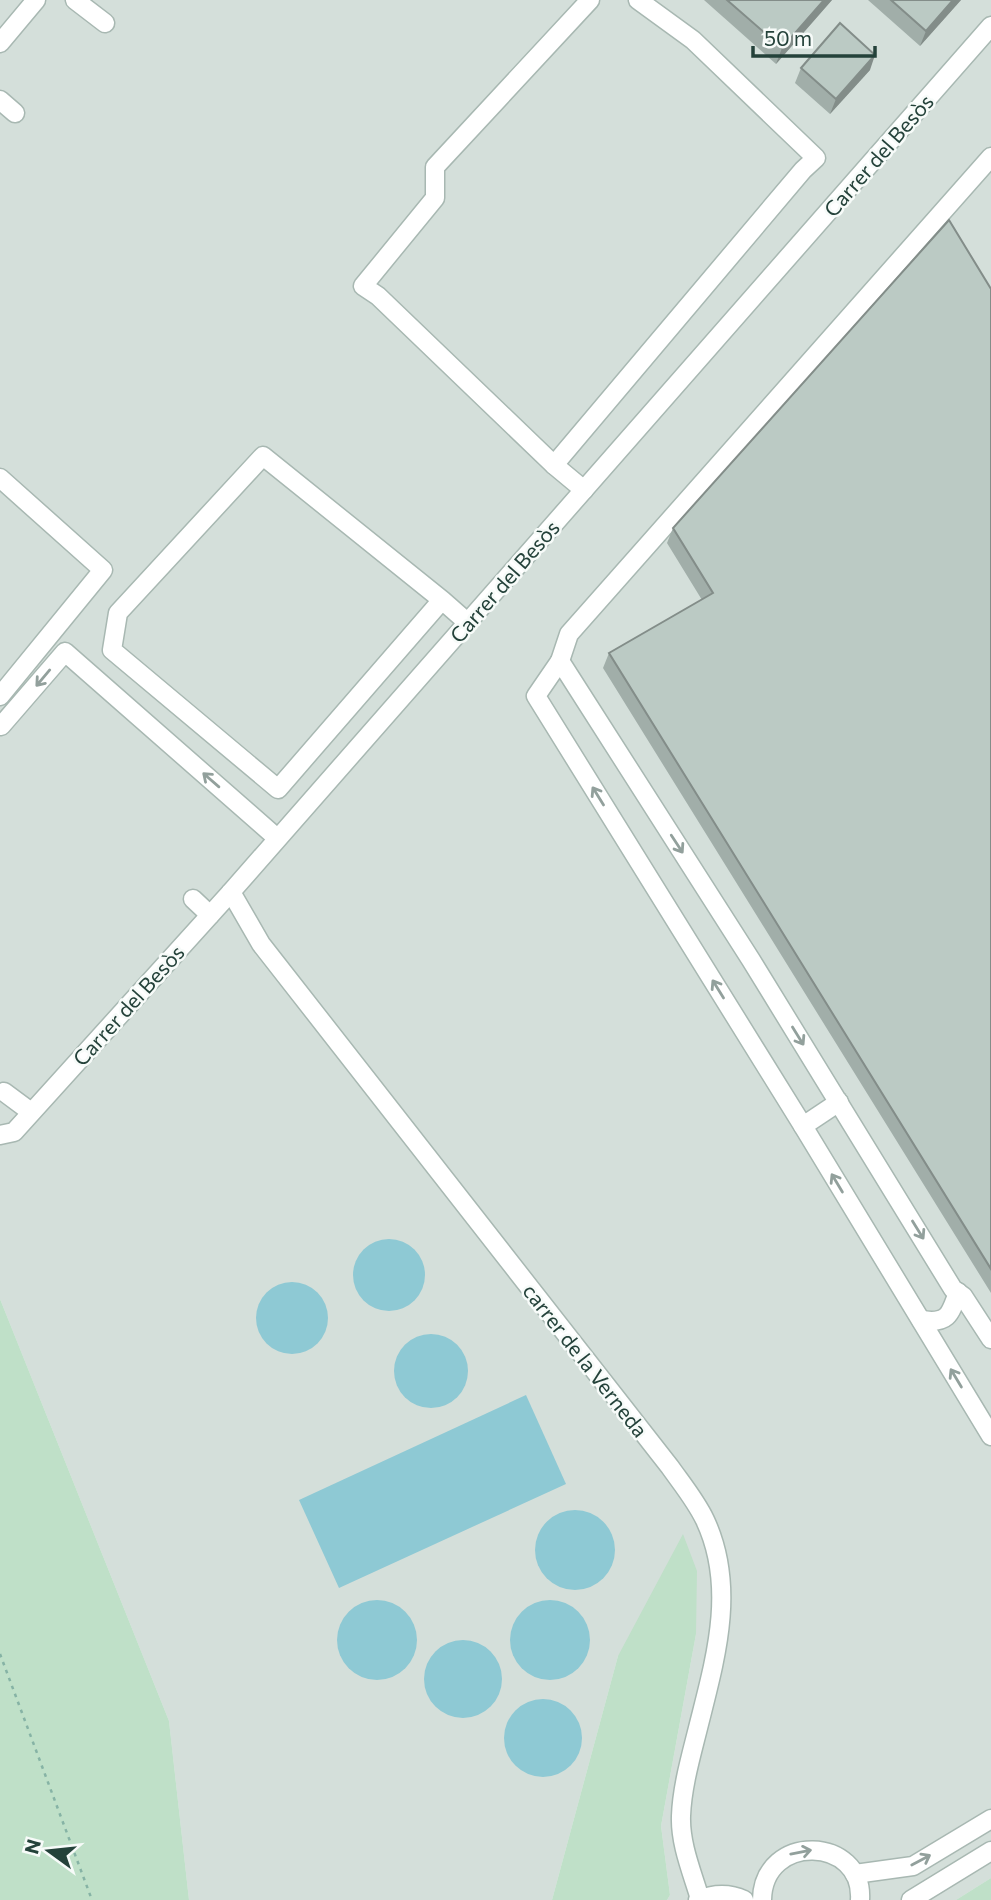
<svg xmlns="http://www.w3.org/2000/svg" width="991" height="1900" viewBox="0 0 991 1900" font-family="Commissioner,sans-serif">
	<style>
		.built { fill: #d4dfda }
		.green { fill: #bfe0c8 }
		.water { fill: #8ec9d4 }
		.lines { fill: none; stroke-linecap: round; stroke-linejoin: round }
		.minor-casing { stroke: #a8b8b2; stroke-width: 21 }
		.path { stroke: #86b3a5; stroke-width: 2.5; stroke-dasharray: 3.5 5; stroke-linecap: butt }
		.minor { stroke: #fff; stroke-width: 18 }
		.wall { fill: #a1aea9 }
		.shaded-wall { fill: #838d89 }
		.building { fill: #bbcac4; stroke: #838d89; stroke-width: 2 }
		.oneway { stroke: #92a09c }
		.labels { text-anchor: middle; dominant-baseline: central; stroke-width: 5; stroke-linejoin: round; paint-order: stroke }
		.street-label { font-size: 21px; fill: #24423a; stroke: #f7fbf9 }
	</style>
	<rect width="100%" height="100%" fill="#e6efeb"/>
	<polygon class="built" points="0,0 991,0 991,1878 956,1900 667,1900 670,1895 661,1826 696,1634 618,1656 552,1900 189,1900 169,1721 0,1299"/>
	<g class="green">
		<polygon points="0,1299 169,1721 189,1900 0,1900"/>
		<polygon points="683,1534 697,1571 696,1634 661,1826 670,1895 667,1900 552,1900 618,1656"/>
		<polygon points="991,1878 991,1900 956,1900"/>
	</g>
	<g class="water">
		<circle cx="389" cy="1275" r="36"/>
		<circle cx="292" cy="1318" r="36"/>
		<circle cx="431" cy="1371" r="37"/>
		<polygon points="526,1395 566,1484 339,1588 299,1500"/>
		<circle cx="575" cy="1550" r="40"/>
		<circle cx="377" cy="1640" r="40"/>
		<circle cx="550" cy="1640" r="40"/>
		<circle cx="463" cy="1679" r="39"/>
		<circle cx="543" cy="1738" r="39"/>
	</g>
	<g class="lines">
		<defs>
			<g id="minor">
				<polyline points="75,0 105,23"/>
				<polyline points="0,43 36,0"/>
				<polyline points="0,100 15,113"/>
				<polyline points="554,465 803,170 816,158 693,40 638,0"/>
				<polyline points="0,478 103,570 0,696"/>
				<polyline points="584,490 554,465 378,296 363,286 435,198 435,167 590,0"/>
				<polyline points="442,600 263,456 118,613 112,650 278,789 442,600 467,622"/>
				<polyline points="560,661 569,634 991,157"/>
				<polyline points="1,726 65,652 277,838"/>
				<path d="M231 892 261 944 670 1467C682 1484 696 1501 705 1520 737 1588 715 1660 698 1728 691 1756 682 1787 681 1816 680 1844 692 1872 700 1899"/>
				<polyline points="193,899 210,915"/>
				<polyline points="4,1092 31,1112"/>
				<polyline points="803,1126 839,1102"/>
				<polyline points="0,1135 14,1132 231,892 991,26"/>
				<path d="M921 1320C947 1324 950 1316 958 1292"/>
				<polyline points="991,1339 963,1296 953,1289 751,960 560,661 536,696 803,1126 991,1436"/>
				<polyline points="855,1874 913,1866 991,1819"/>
				<path d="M698 1900C713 1894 729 1893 744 1900"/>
				<path d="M762 1900C763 1832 864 1836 860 1900"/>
				<polyline points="911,1900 991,1851"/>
			</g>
		</defs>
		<use href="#minor" class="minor-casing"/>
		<polyline class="path" points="0,1654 92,1900"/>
		<use href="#minor" class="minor"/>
	</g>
	<g class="wall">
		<polygon points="704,0 832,0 776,64"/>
		<polygon points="868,0 961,0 920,46"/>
		<polygon points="801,68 870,70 830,114 795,83"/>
		<polygon points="991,289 991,1293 603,668 609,653 702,600 667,543 673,528"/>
	</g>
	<g class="shaded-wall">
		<polygon points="824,0 832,0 776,64 782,48"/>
		<polygon points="953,0 961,0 920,46 926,31"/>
		<polygon points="875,55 870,70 830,114 836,99"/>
	</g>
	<g class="building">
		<polygon points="727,0 824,0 782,48"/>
		<polygon points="891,0 953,0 926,31"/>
		<polygon points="840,23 875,55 836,99 801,68"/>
		<polygon points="949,220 991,289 991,1269 609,653 713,593 673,528"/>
	</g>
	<defs><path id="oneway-shaft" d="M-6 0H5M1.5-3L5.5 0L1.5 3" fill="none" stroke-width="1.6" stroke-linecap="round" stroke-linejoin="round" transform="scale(1.75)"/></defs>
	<g class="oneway">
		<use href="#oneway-shaft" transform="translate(43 678) rotate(130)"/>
		<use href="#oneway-shaft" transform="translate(211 780) rotate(-139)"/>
		<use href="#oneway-shaft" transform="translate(598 796) rotate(-122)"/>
		<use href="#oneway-shaft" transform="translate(677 844) rotate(57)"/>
		<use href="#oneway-shaft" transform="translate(718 989) rotate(-122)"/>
		<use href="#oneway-shaft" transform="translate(798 1036) rotate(58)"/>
		<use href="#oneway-shaft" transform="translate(837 1183) rotate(-121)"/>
		<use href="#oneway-shaft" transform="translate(918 1230) rotate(58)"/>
		<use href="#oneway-shaft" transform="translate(956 1378) rotate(-121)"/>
		<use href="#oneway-shaft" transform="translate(801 1852) rotate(-11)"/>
		<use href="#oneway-shaft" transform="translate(921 1860) rotate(-28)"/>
	</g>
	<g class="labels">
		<g class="street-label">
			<text transform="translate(878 155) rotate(-49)">Carrer del Besòs</text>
			<text transform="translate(504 581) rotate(-49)">Carrer del Besòs</text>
			<text transform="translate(128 1005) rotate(-48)">Carrer del Besòs</text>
			<text transform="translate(586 1360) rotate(52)">carrer de la Verneda</text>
		</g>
	</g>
	<g transform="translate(49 1851) rotate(285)" stroke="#f7fbf9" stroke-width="5" paint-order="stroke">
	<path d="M0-5L12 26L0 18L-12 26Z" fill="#24423a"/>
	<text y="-10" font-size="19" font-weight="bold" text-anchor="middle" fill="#24423a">N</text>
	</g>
	<path d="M753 46v10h122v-10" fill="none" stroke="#24423a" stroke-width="3.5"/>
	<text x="764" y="46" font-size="21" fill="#24423a" stroke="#f7fbf9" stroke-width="5" paint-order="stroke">50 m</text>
</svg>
